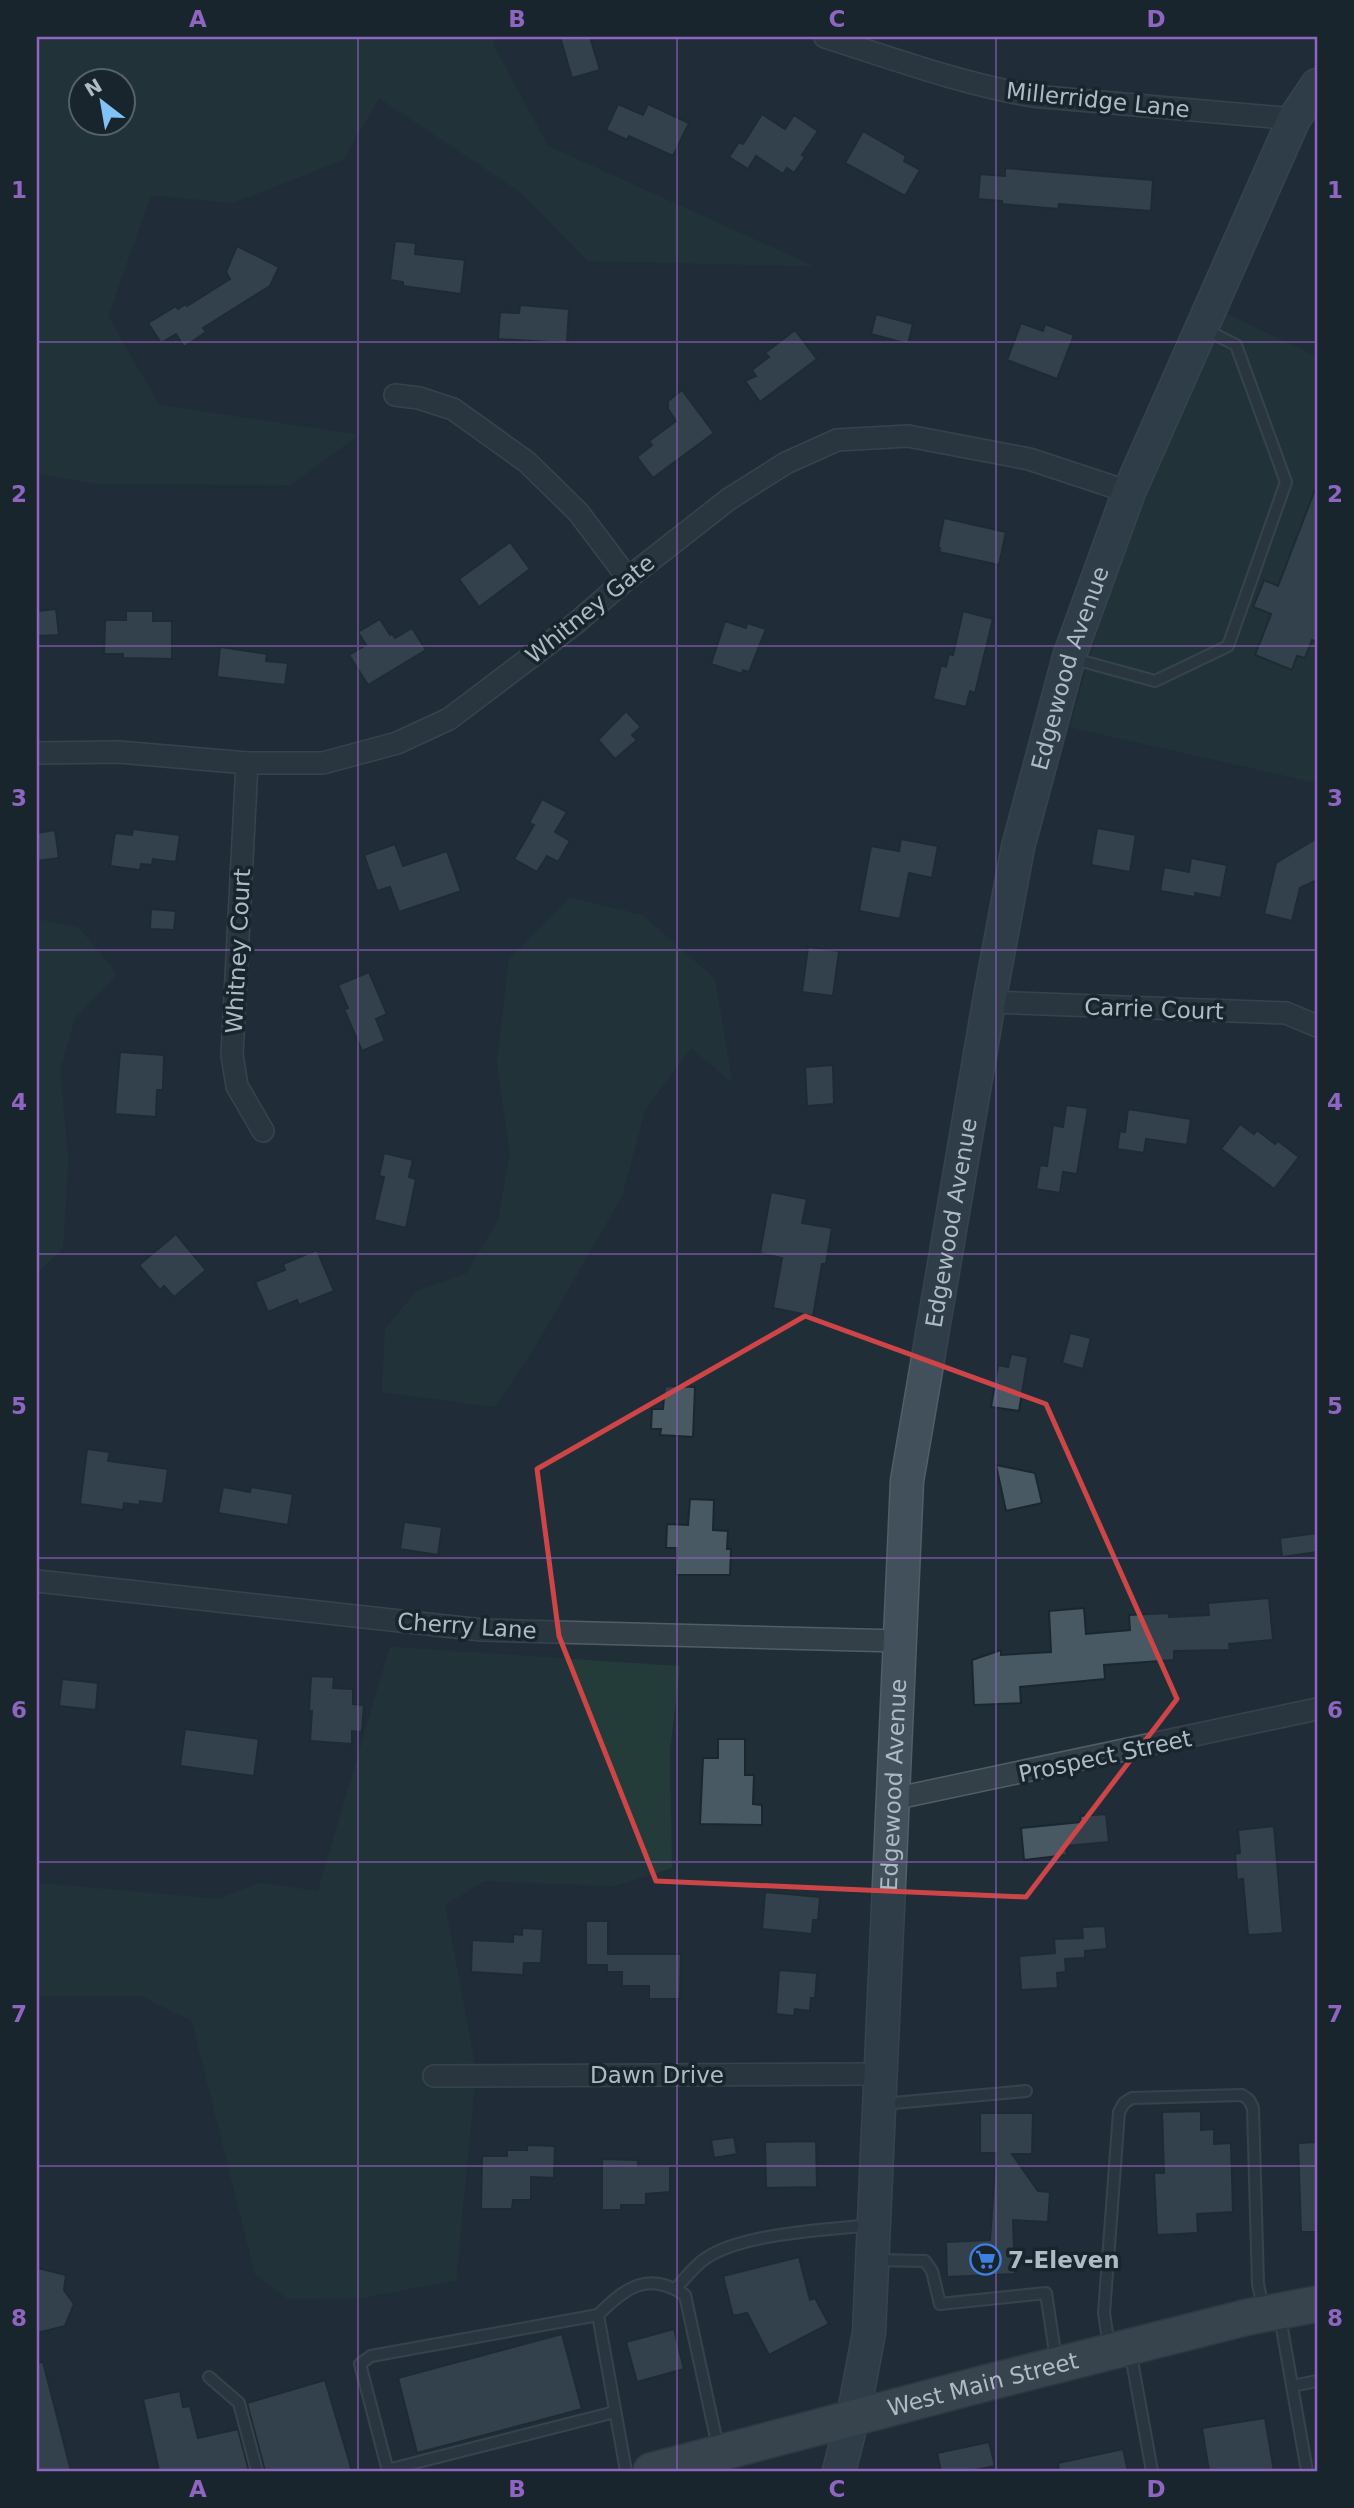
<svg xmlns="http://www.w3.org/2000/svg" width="1354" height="2508" viewBox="0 0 1354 2508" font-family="'DejaVu Sans',sans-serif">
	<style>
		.green { fill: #233b39; fill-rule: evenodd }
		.building { fill: #485964; stroke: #1b272f; stroke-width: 2 }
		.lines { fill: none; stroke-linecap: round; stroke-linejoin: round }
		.lane-casing { stroke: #515e66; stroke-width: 14 }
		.street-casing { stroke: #515e66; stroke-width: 24 }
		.secondary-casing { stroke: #515e66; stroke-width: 35 }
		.primary-casing { stroke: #3d4952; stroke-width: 38 }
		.lane { stroke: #344048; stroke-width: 10 }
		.street { stroke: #344048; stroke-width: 21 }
		.secondary { stroke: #42505b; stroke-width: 32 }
		.primary { stroke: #525f68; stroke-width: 35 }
		.marked { fill: none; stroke: #ce4547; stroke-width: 5; stroke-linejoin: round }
		.grid { fill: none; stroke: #8f65c1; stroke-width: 2; stroke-opacity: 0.55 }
		.labels { text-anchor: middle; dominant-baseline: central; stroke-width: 7; stroke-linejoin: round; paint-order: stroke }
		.street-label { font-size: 23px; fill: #aebbc5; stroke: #19252d }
		.poi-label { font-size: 23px; font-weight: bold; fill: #aebbc5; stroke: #19252d; text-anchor: start }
		.neatline { fill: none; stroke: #8f65c1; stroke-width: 2.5 }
		.grid-label { font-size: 23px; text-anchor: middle; font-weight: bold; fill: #8f65c1 }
	</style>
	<rect width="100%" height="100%" fill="#202e38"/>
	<g class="green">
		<path d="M37 37H495L493 45 548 146 813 266 588 261 519 191 379 98 343 160 232 203 151 195 108 316 159 405 359 435 290 485 96 484 37 473ZM80 80H122V122H80Z"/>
		<polygon points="1223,312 1317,357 1317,783 1070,727 1113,577"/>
		<polygon points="570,898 642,915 715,979 732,1082 691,1048 645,1110 622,1196 536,1345 495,1407 382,1392 385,1329 416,1292 467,1273 498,1221 510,1153 497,1064 509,959"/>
		<polygon points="37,919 79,928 117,974 75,1018 60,1070 68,1159 63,1248 37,1273"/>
		<polygon points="390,1647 680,1666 670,1752 672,1868 614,1886 484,1881 445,1905 476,2070 456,2280 361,2298 288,2299 255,2274 192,2021 141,1996 37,1996 37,1883 219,1899 259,1883 318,1891"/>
	</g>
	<g class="building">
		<polygon points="560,37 590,37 600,70 572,78"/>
		<polygon points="618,104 643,115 648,104 689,123 673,156 629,136 627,140 606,130"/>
		<polygon points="762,114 785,129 794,115 818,131 802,155 805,157 794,173 787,168 783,174 756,156 748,169 729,157 739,142 743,144"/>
		<polygon points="863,131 906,156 904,161 920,170 905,196 845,163"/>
		<polygon points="1005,168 1153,180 1151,211 1059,204 1058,209 1002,204 1002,201 978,199 980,174 1005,176"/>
		<polygon points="395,241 416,243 415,254 465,260 461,294 403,286 403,282 390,280"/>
		<polygon points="237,246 279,267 270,286 203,328 206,332 184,347 176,334 161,343 148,323 176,306 178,309 186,304 187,306 230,279 226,272"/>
		<polygon points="520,305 569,309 567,343 498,339 500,312 519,313"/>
		<polygon points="876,314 913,324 908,344 871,334"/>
		<polygon points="1021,323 1043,331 1045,324 1074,335 1057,379 1007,360"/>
		<polygon points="795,330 817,359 760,402 745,381 756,376 752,370 769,357 765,353"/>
		<polygon points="682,390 714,433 653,478 637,457 652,445 649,441 676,421 668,409 668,401"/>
		<polygon points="1316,487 1317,642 1312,640 1305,658 1297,656 1292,670 1255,655 1271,614 1253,607 1264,580 1278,586"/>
		<polygon points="944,518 1006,532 999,565 939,552 940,548 938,547"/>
		<polygon points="510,542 530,569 479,607 459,579"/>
		<polygon points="56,609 59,635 37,636 37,611"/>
		<polygon points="126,611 153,611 153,621 172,621 172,659 123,658 123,654 104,654 105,620 126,620"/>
		<polygon points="963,611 993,619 975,693 970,691 966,707 933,699 941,665 946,667 949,654 953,655"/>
		<polygon points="380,619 390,635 392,633 395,638 412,628 426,650 368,685 349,655 366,645 358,632"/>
		<polygon points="725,621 746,628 747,623 766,629 749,672 743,670 742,674 711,664"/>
		<polygon points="220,647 267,654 266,661 288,663 285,685 217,677"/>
		<polygon points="626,711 641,727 632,735 637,740 615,759 598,740"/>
		<polygon points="542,799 567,812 555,832 570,841 558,862 547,856 537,872 514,859 534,825 529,823"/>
		<polygon points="1097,828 1136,835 1130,872 1091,865"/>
		<polygon points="133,829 180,835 176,862 153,859 152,865 141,864 140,870 110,866 115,833 132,835"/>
		<polygon points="55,830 59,858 37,861 37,833"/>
		<polygon points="1317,838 1317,880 1300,888 1292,921 1264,914 1276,863"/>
		<polygon points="901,839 938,846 932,878 909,873 900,919 859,911 871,846 899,851"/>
		<polygon points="395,844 403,866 447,851 461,891 399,912 390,887 377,891 364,855"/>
		<polygon points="1191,858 1227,865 1221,898 1195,893 1195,897 1160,891 1164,867 1189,872"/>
		<polygon points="151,909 176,911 174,930 150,929"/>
		<polygon points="808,947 839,951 833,996 802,992"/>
		<polygon points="369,972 387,1014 376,1019 385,1041 362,1051 344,1009 348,1008 338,985"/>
		<polygon points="120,1052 164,1055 163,1090 157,1090 156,1117 115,1114"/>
		<polygon points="833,1065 834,1104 807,1106 805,1067"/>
		<polygon points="1066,1105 1088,1108 1077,1174 1063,1172 1060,1193 1036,1189 1040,1165 1047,1166 1053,1125 1063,1127"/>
		<polygon points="1128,1109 1191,1119 1187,1145 1146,1139 1144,1153 1117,1149 1120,1131 1125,1132"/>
		<polygon points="1240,1124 1254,1134 1257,1130 1275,1144 1278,1141 1299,1157 1274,1189 1221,1149"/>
		<polygon points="384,1153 413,1160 409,1177 416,1179 406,1228 374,1220 384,1177 379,1176"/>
		<polygon points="771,1192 807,1199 802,1223 832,1228 826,1264 822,1264 813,1316 773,1308 782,1258 760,1253"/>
		<polygon points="176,1234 206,1270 174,1297 164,1286 160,1290 139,1265"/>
		<polygon points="317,1250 334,1291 299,1305 297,1300 268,1312 255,1282 285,1270 283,1264"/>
		<polygon points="1070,1333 1091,1338 1083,1369 1062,1363"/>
		<polygon points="1011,1354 1028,1357 1019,1411 991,1407 998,1365 1008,1367"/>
		<polygon points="665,1386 695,1387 693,1437 660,1435 661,1429 651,1429 652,1409 663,1409"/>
		<polygon points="87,1449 110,1452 108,1461 168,1469 163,1504 140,1501 139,1505 124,1503 123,1510 80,1504"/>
		<polygon points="996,1465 1035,1473 1042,1503 1006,1511"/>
		<polygon points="223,1487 250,1492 251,1487 293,1494 288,1525 218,1513"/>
		<polygon points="690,1499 714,1500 713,1530 728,1531 727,1549 731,1549 730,1575 676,1575 677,1548 666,1548 667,1524 688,1525"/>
		<polygon points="404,1522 442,1527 438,1555 400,1549"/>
		<polygon points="1317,1533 1317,1552 1282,1557 1280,1538"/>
		<polygon points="1269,1598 1273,1640 1229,1644 1230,1650 1174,1651 1174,1660 1104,1665 1105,1679 1020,1687 1021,1703 974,1705 972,1660 1001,1650 1001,1655 1051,1652 1049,1611 1084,1608 1086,1634 1130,1630 1129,1615 1169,1613 1169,1617 1209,1615 1208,1603"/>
		<polygon points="311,1676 334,1677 333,1688 353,1689 353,1704 364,1705 362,1732 352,1731 352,1744 310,1741 312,1711 309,1711"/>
		<polygon points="62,1679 98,1683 96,1710 59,1706"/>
		<polygon points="185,1729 259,1739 254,1776 180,1766"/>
		<polygon points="718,1739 745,1739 745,1775 754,1775 753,1804 762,1805 762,1825 700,1824 703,1758 718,1758"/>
		<polygon points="1106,1814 1109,1842 1066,1846 1067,1855 1024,1860 1021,1828 1081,1822 1080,1816"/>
		<polygon points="1274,1826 1283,1933 1248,1935 1243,1879 1237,1880 1235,1854 1240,1853 1238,1830"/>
		<polygon points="765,1892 820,1897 818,1920 813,1920 812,1934 762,1929"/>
		<polygon points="586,1921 608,1921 608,1954 681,1954 680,1999 649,1999 649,1986 622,1986 622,1972 607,1972 607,1965 586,1965"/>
		<polygon points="1105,1926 1107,1949 1085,1951 1085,1958 1065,1959 1066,1972 1057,1973 1058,1988 1021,1990 1019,1956 1055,1953 1054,1939 1083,1938 1082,1927"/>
		<polygon points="522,1928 543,1929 541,1963 524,1963 523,1975 471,1972 472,1940 513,1942 513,1934 522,1935"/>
		<polygon points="779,1970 817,1973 815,1998 811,1998 810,2011 795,2009 794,2016 776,2014"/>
		<polygon points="1201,2111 1201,2130 1214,2129 1214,2144 1231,2143 1233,2212 1197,2214 1198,2233 1157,2235 1154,2173 1164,2173 1162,2112"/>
		<polygon points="980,2113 1033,2113 1032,2154 1012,2154 1038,2191 1050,2192 1048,2222 1013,2220 1015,2274 947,2277 946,2242 990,2240 996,2153 980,2153"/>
		<polygon points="734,2137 737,2154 714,2158 711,2140"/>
		<polygon points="816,2141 817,2187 766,2188 765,2142"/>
		<polygon points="1317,2142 1317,2232 1301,2232 1298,2143"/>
		<polygon points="527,2145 555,2146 554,2178 531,2177 531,2200 513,2200 512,2209 481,2209 482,2156 507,2156 507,2150 527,2150"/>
		<polygon points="602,2159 638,2160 638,2166 670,2166 670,2192 646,2194 646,2205 621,2205 621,2210 602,2210"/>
		<polygon points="799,2257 810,2300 815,2298 829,2324 769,2355 747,2313 733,2316 723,2276"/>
		<polygon points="37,2268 66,2275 64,2290 74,2304 65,2326 37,2333"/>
		<polygon points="674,2329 684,2369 637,2382 626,2342"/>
		<polygon points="562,2334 582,2409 417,2453 398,2378"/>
		<polygon points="43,2362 71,2471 37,2471 37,2363"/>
		<polygon points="325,2380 352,2471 265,2471 247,2403"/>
		<polygon points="180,2391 183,2407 190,2406 198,2438 238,2429 249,2471 159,2471 143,2399"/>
		<polygon points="1265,2418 1274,2471 1209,2471 1202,2428"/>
		<polygon points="989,2442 995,2466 969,2471 941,2471 937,2453"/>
		<polygon points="1123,2449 1128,2471 1059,2471 1058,2463"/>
	</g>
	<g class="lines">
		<defs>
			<g id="lane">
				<polyline points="1071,658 1155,681 1228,646 1286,482 1236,345 1204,329"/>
				<polyline points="882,2104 1026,2091"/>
				<polyline points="875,2260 925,2261 932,2271 940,2304 1046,2293 1056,2359"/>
				<path d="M675 2289C684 2280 692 2269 702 2261 737 2233 826 2230 871 2225"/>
				<polyline points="1280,2317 1307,2471"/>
				<polyline points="1109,2346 1104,2313 1119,2112 1124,2103 1132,2098 1242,2095 1249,2100 1253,2108 1258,2284 1263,2308"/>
				<polyline points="1130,2350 1152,2471"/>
				<polyline points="209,2377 239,2403 257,2471"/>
				<polyline points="1292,2386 1317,2381"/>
				<polyline points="387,2470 615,2412"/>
				<polyline points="388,2471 360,2364 371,2356 598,2315"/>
				<path d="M626 2471 598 2315C625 2288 648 2270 685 2295L718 2447"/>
			</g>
			<g id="street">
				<path d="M825 37C894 59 962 84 1033 96L1294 119"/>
				<polyline points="395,395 419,398 453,409 527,462 578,512 628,578"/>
				<polyline points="37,753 119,752 247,763 323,763 397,743 449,719 576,623 628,578 729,499 786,463 837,440 908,436 1029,459 1129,492"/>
				<polyline points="247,763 232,1055 237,1086 263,1131"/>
				<polyline points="989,1002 1286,1013 1317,1026"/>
				<polyline points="37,1581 482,1630 899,1641"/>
				<polyline points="893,1799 1317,1709"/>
				<polyline points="434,2076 881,2074"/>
			</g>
			<g id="secondary">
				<path id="s1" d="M839 2471 853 2417 869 2333 907 1481 989 1002 1018 847 1069 657 1129 492 1294 119 1317 85"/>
			</g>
			<g id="primary">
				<path id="s2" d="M651 2471 986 2383 1248 2317 1317 2304"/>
			</g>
		</defs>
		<use href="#lane" class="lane-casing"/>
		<use href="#street" class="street-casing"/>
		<use href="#secondary" class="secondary-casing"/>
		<use href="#primary" class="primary-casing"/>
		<use href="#lane" class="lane"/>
		<use href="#street" class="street"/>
		<use href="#secondary" class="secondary"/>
		<use href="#primary" class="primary"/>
	</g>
	<path d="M0 0H1354V2508H0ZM805 1316 1046 1404 1177 1699 1026 1897 656 1881 559 1636 537 1469Z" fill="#202e38" fill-opacity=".55" fill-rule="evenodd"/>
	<path class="marked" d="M805 1316 1046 1404 1177 1699 1026 1897 656 1881 559 1636 537 1469Z"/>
	<path class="grid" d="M358 37V2471M677 37V2471M996 37V2471M37 342H1317M37 646H1317M37 950H1317M37 1254H1317M37 1558H1317M37 1862H1317M37 2166H1317"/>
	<defs>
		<symbol id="supermarket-ring" viewBox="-11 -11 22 22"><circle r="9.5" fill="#19252d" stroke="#3f7fe0" stroke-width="1.5"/><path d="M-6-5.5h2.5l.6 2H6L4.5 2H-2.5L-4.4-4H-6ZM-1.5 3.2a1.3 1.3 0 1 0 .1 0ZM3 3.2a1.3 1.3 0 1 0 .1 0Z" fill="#3f7fe0"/></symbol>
	</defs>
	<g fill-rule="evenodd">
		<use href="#supermarket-ring" x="968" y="2242" width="35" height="35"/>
	</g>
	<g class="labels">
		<g class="street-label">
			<text transform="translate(1098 100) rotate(6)">Millerridge Lane</text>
			<text transform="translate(590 609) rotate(-39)">Whitney Gate</text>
			<text stroke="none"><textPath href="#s1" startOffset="1824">Edgewood Avenue</textPath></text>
			<text transform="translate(238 951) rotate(-87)">Whitney Court</text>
			<text transform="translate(1154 1009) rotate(2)">Carrie Court</text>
			<text stroke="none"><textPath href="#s1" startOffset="1256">Edgewood Avenue</textPath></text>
			<text transform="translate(467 1626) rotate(4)">Cherry Lane</text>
			<text transform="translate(1105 1756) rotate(-12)">Prospect Street</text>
			<text stroke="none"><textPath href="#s1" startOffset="690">Edgewood Avenue</textPath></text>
			<text x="657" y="2075">Dawn Drive</text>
			<text stroke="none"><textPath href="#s2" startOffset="343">West Main Street</textPath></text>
		</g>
		<g class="poi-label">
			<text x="1008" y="2260">7-Eleven</text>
		</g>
	</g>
	<rect width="1354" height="2508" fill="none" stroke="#19252d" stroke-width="77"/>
	<g transform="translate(102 102) rotate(329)"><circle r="33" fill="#19252d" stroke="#55616a" stroke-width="2"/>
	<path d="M0-5L12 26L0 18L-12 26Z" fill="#81c3f7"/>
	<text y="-10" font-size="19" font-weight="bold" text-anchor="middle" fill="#aebbc5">N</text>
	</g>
	<rect x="38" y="38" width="1278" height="2432" class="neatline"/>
	<g class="grid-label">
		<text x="198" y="27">A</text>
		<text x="517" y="27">B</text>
		<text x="837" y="27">C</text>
		<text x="1156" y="27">D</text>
		<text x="19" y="198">1</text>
		<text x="1335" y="198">1</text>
		<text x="19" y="502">2</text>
		<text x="1335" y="502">2</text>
		<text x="19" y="806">3</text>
		<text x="1335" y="806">3</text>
		<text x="19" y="1110">4</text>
		<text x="1335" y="1110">4</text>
		<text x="19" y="1414">5</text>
		<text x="1335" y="1414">5</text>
		<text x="19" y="1718">6</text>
		<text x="1335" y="1718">6</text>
		<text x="19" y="2022">7</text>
		<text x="1335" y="2022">7</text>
		<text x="19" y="2326">8</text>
		<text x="1335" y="2326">8</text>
		<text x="198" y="2497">A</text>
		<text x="517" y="2497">B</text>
		<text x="837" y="2497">C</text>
		<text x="1156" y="2497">D</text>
	</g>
</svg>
